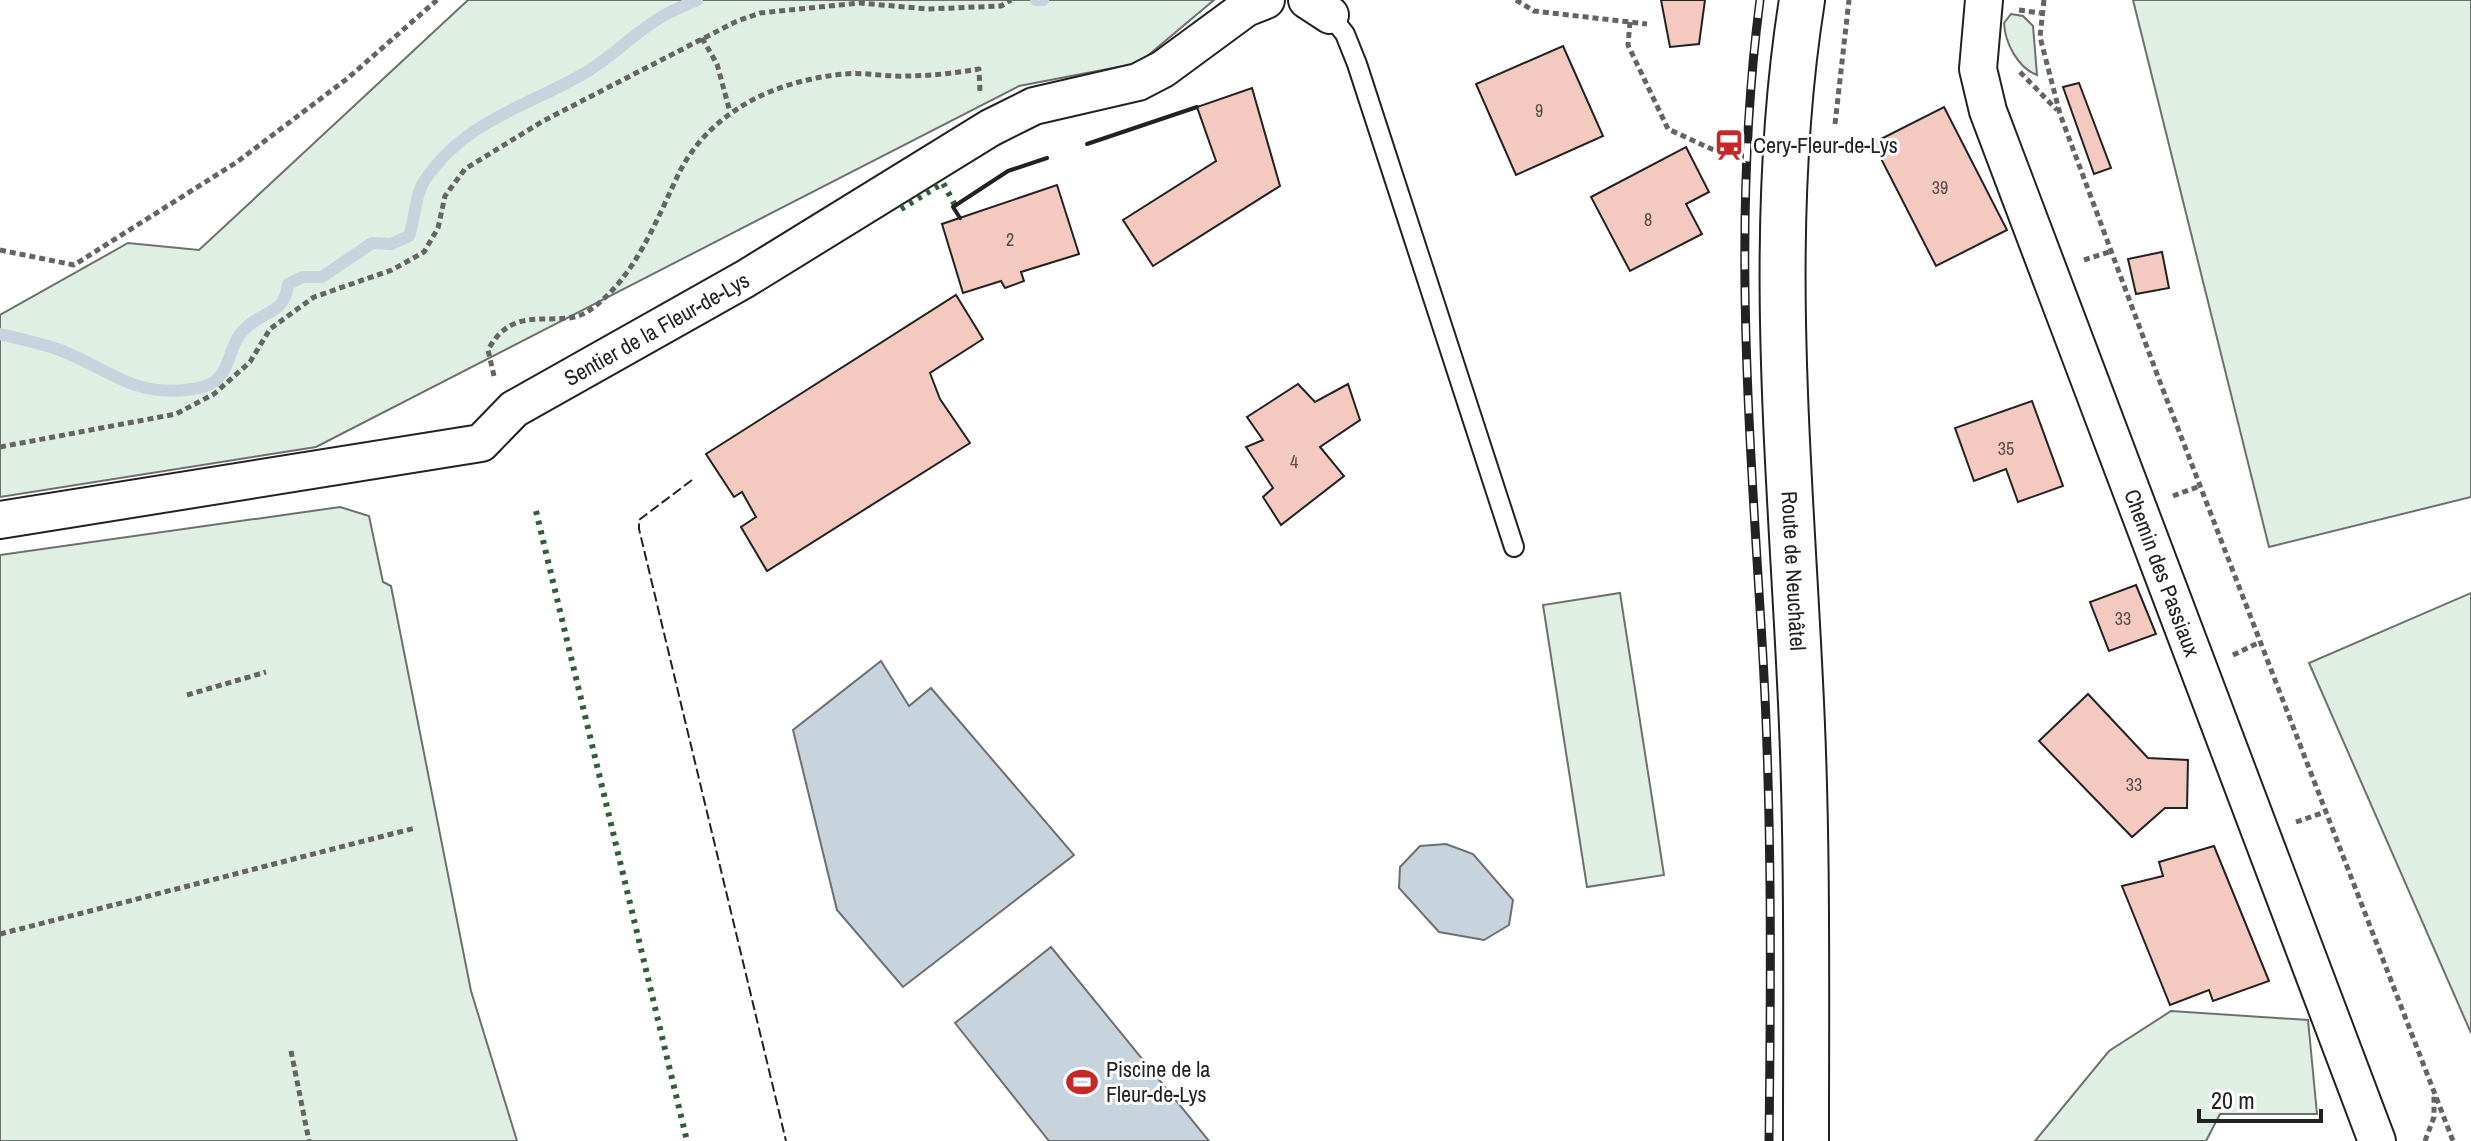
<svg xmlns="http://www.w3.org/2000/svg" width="2471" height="1141" viewBox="0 0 2471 1141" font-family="'Archivo Narrow',sans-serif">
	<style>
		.green { fill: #e0efe3; stroke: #6f6f6f; stroke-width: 2 }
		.water { fill: #c7d3dd; stroke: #6f6f6f; stroke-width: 2 }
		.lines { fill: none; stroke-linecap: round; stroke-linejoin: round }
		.stream { stroke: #c7d3dd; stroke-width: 12 }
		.building { fill: #f3c9c0; stroke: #222; stroke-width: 2 }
		.service-casing { stroke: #222; stroke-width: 22 }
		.minor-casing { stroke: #222; stroke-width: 40 }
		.primary-casing { stroke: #222; stroke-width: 48 }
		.path { stroke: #646464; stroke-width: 5; stroke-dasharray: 6 4; stroke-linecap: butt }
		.service { stroke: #fff; stroke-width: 18 }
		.minor { stroke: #fff; stroke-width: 36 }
		.primary { stroke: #fff; stroke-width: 44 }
		.rail-casing { stroke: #222; stroke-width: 9 }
		.rail { stroke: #fff; stroke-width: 6; stroke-dasharray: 18; stroke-linecap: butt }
		.hedge { stroke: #2f5e38; stroke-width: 6; stroke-dasharray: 4 6; stroke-linecap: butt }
		.fence { stroke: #222; stroke-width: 2; stroke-dasharray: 10 4; stroke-linecap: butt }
		.wall { stroke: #222; stroke-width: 4 }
		.labels { text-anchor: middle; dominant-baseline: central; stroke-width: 6; stroke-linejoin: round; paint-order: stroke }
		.number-label { font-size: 18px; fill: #564c4a }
		.poi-label { font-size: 22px; fill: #222; stroke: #fff; text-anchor: start }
		.street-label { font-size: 22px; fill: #222; stroke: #fff }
	</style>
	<rect width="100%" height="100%" fill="#fff"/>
	<g class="green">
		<polygon points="468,0 1214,0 1139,63 1019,86 316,447 0,497 0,315 128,243 199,250"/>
		<polygon points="2133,0 2471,0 2471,497 2269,547"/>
		<path d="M2011 14 2023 16 2033 26 2037 75C2018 68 2005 43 2004 23Z"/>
		<polygon points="340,507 369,516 383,582 391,586 471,991 517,1141 0,1141 0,555"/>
		<polygon points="1620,593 1664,875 1587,887 1543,605"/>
		<polygon points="2471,593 2471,1033 2309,663"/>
		<polygon points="2171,1011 2308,1020 2317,1114 2220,1114 2206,1141 2035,1141 2109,1051"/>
	</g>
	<g class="water">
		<polygon points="881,661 909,706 931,688 1074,855 903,987 837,910 793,730"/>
		<polygon points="1446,844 1473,854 1513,900 1509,925 1484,940 1439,932 1399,888 1400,867 1420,846"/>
		<polygon points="1051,947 1209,1141 1049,1141 955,1023"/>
	</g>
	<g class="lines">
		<g class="stream">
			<polyline points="1036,0 1043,0"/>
			<path d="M0 334C20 339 41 343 60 350 106 368 133 396 185 390 196 389 212 386 219 377 230 366 230 346 241 333 262 308 284 318 288 284L303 277H322L372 243 391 244 409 236C415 220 415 196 423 183 463 121 524 108 583 74 610 59 632 35 658 19 670 11 684 6 697 0"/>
		</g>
	</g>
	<g class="building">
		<polygon points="1661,0 1705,0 1699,44 1670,47"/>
		<polygon points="1563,46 1603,136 1516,175 1476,84"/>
		<polygon points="2079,83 2111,168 2094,174 2063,87"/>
		<polygon points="1252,88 1280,186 1153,266 1123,220 1216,161 1197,107"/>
		<polygon points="1944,107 2007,230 1936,266 1873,143"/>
		<polygon points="1686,147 1709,192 1686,204 1702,234 1630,271 1591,197"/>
		<polygon points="1057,185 1079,254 1021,272 1024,281 1005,288 1001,281 963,293 942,224"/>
		<polygon points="2162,252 2169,288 2136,294 2128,259"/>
		<polygon points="956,295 983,339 930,373 940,399 970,443 767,571 741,527 756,517 742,492 734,497 706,454"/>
		<polygon points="1298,384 1315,402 1348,384 1360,420 1320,447 1344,476 1281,525 1263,497 1273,488 1246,447 1263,440 1247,417"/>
		<polygon points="2032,401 2063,486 2018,502 2006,469 1974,481 1955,428"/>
		<polygon points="2136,585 2156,634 2109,651 2090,602"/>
		<polygon points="2088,694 2148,758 2188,760 2187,808 2165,808 2132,837 2039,741"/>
		<polygon points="2214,846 2269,981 2213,1001 2209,990 2170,1005 2122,886 2163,876 2159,862"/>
	</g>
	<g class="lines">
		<defs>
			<polyline id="service" points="1330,15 1345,34 1357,64 1514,547"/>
			<g id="minor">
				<polyline points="1307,0 1330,15"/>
				<path id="s1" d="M1984 0 1978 69 1988 111 2377 1141"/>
				<path id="s2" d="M0 520 481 443 514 409 745 279 990 128 1034 106 1138 82 1163 69 1246 8 1266 0"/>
			</g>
			<g id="primary">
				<path id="s3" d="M1802 0C1766 226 1789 454 1800 682 1808 835 1806 988 1806 1141"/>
			</g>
		</defs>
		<use href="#service" class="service-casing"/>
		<use href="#minor" class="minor-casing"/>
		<use href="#primary" class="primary-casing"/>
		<g class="path">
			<polyline points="1516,0 1534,11 1647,24"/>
			<polyline points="2044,0 2040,37 2060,114 2160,382 2453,1141"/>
			<polyline points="2019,10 2040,13"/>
			<polyline points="1630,22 1628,45 1668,129 1718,152"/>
			<polyline points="702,38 717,64 730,112"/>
			<polyline points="2020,72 2057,110"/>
			<polyline points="1835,124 1849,0"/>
			<polyline points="0,250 74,265 237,162 348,78 437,0"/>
			<polyline points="2084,260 2112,251"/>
			<path d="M494 376 488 350C515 299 560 332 590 310 635 278 656 221 679 173 711 110 777 80 845 74 865 72 886 77 906 76 930 76 955 73 979 69L980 91"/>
			<polyline points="0,447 176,414 214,394 250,362 270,329 314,297 392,270 424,252 438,228 445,196 465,169 543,121 737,21 760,13 860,3 928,9 1001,6 1011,0"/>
			<polyline points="2173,496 2200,486"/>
			<polyline points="2233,655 2260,642"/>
			<polyline points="187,695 266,672"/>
			<polyline points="2296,822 2325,812"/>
			<polyline points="0,934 415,828"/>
			<polyline points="291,1051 309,1141"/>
			<polyline points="2425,1141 2434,1117 2434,1096"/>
		</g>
		<use href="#service" class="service"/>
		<use href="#minor" class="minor"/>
		<use href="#primary" class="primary"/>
		<defs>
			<path id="rail" d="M1760 0C1731 222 1750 436 1763 658 1772 819 1771 980 1769 1141"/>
		</defs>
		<use href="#rail" class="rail-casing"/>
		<use href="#rail" class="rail"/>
		<g class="hedge">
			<polyline points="901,209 943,183 955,205"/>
			<polyline points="536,511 687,1141"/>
		</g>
		<polyline class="fence" points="692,480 639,520 639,529 786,1141"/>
		<g class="wall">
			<polyline points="1087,144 1197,107"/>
			<polyline points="960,218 953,207 1008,171 1047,158"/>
		</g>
	</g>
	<defs>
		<symbol id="station-bare" viewBox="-9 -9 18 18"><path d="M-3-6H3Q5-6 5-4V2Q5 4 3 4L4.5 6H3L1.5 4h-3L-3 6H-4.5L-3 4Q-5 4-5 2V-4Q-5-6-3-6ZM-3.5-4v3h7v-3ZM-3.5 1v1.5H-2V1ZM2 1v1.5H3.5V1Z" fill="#c62828" stroke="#fff" stroke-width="2.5" paint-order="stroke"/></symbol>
		<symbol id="stadium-bare" viewBox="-9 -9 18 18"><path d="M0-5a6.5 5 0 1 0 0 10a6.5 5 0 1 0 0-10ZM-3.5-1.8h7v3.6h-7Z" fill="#c62828" stroke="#fff" stroke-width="2.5" paint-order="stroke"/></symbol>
	</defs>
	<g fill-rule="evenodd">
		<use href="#station-bare" x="1707" y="123" width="44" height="44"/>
		<use href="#stadium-bare" x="1060" y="1060" width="44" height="44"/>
	</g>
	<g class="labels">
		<g class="number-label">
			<text x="1539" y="110">9</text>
			<text x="1940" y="187">39</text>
			<text x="1648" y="219">8</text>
			<text x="1010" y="239">2</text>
			<text x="2006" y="448">35</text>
			<text x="1294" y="461">4</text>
			<text x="2123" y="618">33</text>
			<text x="2134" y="784">33</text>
		</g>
		<g class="poi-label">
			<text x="1753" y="145">Cery-Fleur-de-Lys</text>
			<text x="1106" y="1069">Piscine de la<tspan x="1106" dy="25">Fleur-de-Lys</tspan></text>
		</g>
		<g class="street-label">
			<text stroke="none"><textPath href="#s2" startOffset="698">Sentier de la Fleur-de-Lys</textPath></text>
			<text stroke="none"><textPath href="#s3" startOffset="572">Route de Neuchâtel</textPath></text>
			<text stroke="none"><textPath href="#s1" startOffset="606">Chemin des Passiaux</textPath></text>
		</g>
	</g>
	<path d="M2199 1109v12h122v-12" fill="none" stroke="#222222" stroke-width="4"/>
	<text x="2211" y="1109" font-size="24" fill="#222222" stroke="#ffffff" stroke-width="6" paint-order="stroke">20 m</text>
</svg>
